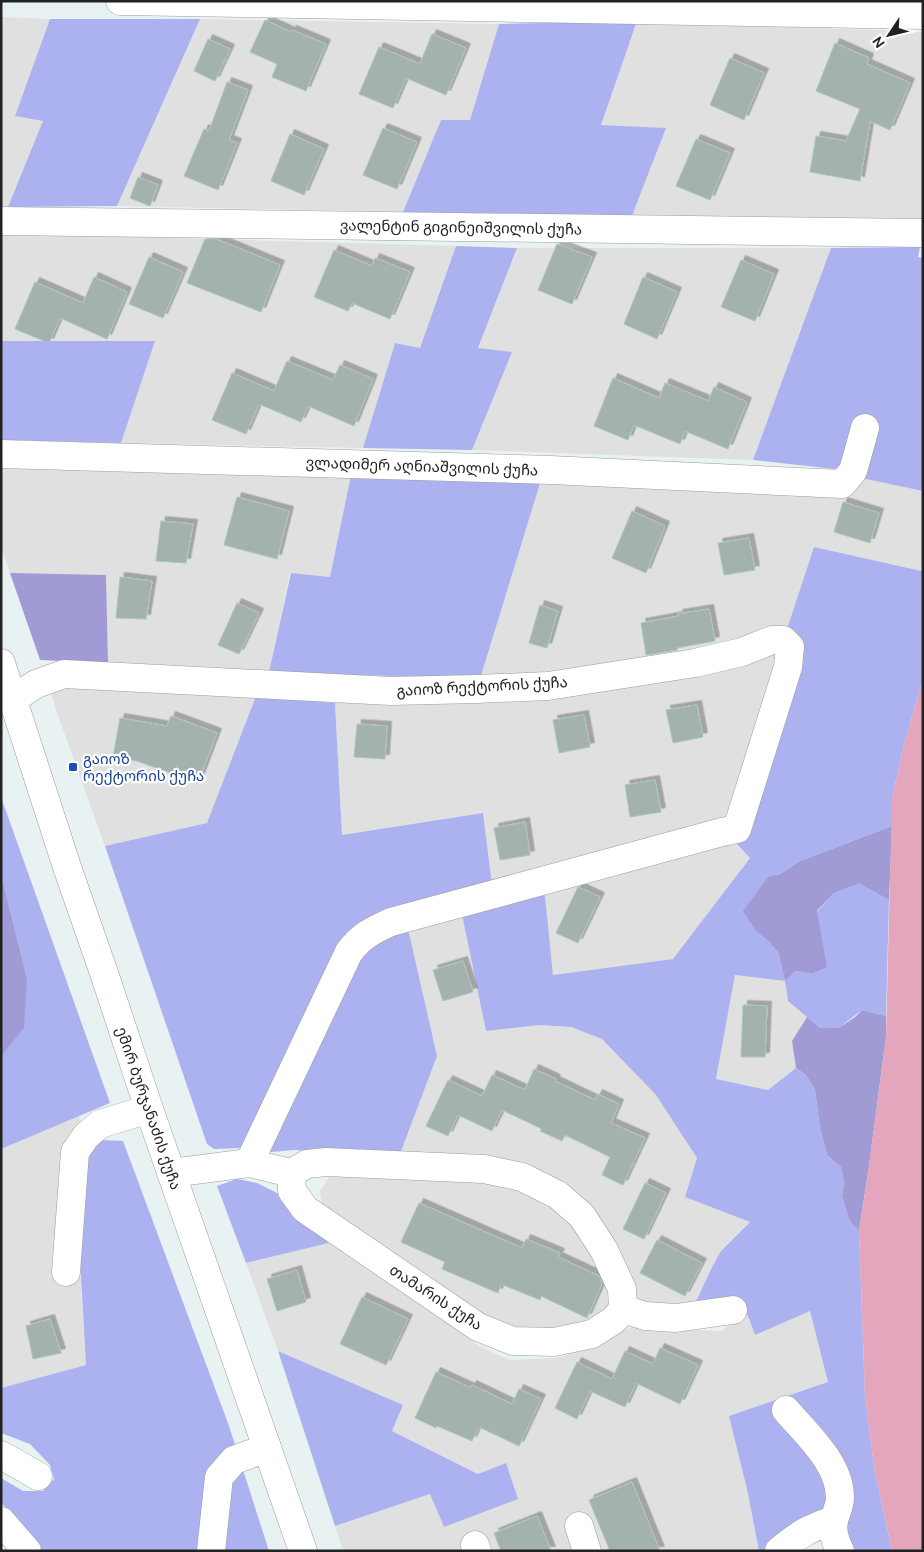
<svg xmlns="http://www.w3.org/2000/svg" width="924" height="1552" viewBox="0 0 924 1552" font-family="Ubuntu,'Noto Sans Georgian',sans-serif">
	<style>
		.residential { fill: #dfe0df }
		.grass { fill: #acb2ef }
		.forest { fill: #a09ad5 }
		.water { fill: #e3a6bd }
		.building { fill: #a3b2af; stroke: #a9c6c1; filter: url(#shadow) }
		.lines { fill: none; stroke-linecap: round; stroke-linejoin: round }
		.minor-casing { stroke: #9c9c9c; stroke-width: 29 }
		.minor { stroke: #fff; stroke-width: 28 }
		.transit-dot { fill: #1a4fb4; stroke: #fff; stroke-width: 2 }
		.labels { text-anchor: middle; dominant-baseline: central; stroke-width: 4.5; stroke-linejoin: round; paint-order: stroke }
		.street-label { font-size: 15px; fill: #222; stroke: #fff }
		.transit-label { font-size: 15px; fill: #164399; stroke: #fff; text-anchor: start }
	</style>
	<defs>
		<filter id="shadow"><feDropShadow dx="4.5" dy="-4.5" stdDeviation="0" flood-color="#0004"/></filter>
	</defs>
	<rect width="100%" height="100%" fill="#e8f2f3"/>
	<g class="residential">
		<polygon points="1,17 50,19 15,116 44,120 8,207 1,207"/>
		<polygon points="200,19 499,24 470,120 441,120 403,212 117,206"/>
		<polygon points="637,21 923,32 923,225 631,218 601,125"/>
		<polygon points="1,233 456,246 420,348 395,343 363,448 121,443 155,341 1,341"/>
		<polygon points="517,248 831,248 753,460 472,450 512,352 478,349"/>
		<polygon points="1,463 351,475 330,577 290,573 269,672 108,663 106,576 10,573 1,547"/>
		<polygon points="861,478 923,491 923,567 921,572 814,547 787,629 765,626 742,639 590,670 480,679 541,480"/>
		<polygon points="780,651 732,822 492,885 483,813 342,835 335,703 538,700"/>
		<polygon points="56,684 256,696 207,823 105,846 56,710 51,691"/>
		<polygon points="742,833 750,858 673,959 553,975 544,886"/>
		<polygon points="461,910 486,1031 540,1025 571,1027 602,1039 656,1095 697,1158 685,1197 750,1222 721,1251 712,1267 694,1306 643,1304 635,1296 576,1195 400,1154 437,1056 407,924"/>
		<polygon points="735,975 785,981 788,1001 807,1017 792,1041 796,1068 768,1090 716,1079"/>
		<polygon points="79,1116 89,1148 81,1291 86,1365 1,1388 1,1149"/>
		<polygon points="333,1171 481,1180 523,1189 581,1226 612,1294 608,1306 592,1324 568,1334 508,1329 480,1320 322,1205 320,1191"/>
		<polygon points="329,1243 407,1292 479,1346 510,1360 557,1358 597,1346 622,1331 633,1327 722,1331 745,1308 755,1334 810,1311 828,1382 747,1489 759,1551 343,1551 335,1526 430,1494 444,1527 506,1463 479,1474 392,1431 403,1405 278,1351 246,1263"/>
	</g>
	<g class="grass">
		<polygon points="50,19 200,19 117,206 8,207 43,121 15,116"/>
		<polygon points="637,21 601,125 666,128 631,218 403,212 441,120 470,120 499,24"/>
		<polygon points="456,246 517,248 478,348 512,352 472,450 363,448 395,343 420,348"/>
		<polygon points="920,247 918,257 923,258 923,491 861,478 874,424 854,418 844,464 835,469 753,460 831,248"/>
		<polygon points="1,341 155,341 121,443 1,440"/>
		<polygon points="351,475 541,480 480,679 269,672 291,573 330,577"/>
		<polygon points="814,547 921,571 923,567 923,678 904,745 892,798 892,826 800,861 780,874 769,876 756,931 769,942 778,952 785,981 796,971 812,974 826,967 817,912 834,893 859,882 889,900 886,1016 862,1010 839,1028 820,1028 788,1001 785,981 735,975 716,1079 768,1090 796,1068 806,1075 815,1090 820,1128 827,1155 841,1167 844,1182 842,1196 849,1220 859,1231 865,1395 874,1467 892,1551 828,1551 825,1540 773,1551 759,1551 747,1489 729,1416 828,1382 810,1311 755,1335 745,1308 694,1306 712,1267 721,1251 750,1222 685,1197 697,1158 656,1095 602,1039 571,1027 540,1025 486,1031 461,910 544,886 553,975 673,959 750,858 737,844 750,813 787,629"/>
		<polygon points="256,696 335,703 342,835 483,813 492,885 376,918 241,1148 214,1149 207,1144 105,846 207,823"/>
		<polygon points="1,797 110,1103 1,1149 1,1056 27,978 1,874"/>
		<polygon points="407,924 437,1056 400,1154 294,1150 271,1152 265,1146 358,948"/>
		<polygon points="99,1140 123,1141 229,1426 269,1551 40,1551 1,1502 1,1478 23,1491 43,1491 54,1479 50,1465 30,1444 1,1433 1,1388 86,1365 78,1224 89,1148"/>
		<polygon points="237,1179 257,1183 281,1195 329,1243 246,1263 217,1186"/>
		<polygon points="278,1351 403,1405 392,1431 478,1474 506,1463 518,1499 444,1527 430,1494 335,1526"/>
	</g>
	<g class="forest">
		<polygon points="10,573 106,575 108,663 40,660"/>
		<polygon points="892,826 889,900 859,883 834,893 817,911 827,967 812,974 796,971 785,981 778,952 769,942 756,931 743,911 769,876 780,874 800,861"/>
		<polygon points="1,874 27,978 24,1028 1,1056"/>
		<polygon points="862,1010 886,1016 886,1037 869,1166 859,1231 849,1220 842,1196 844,1182 841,1167 827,1155 820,1128 815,1090 806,1075 796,1068 792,1041 807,1017 820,1028 839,1028 855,1017"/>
	</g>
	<polygon class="water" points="923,678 923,1551 892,1551 874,1467 865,1395 859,1231 869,1166 886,1037 892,798 904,745"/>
	<g class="building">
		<polygon points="265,20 291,32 292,30 326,44 306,91 272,77 277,64 250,52"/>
		<polygon points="432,34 466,48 446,95 406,78 393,108 359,94 379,47 420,64"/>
		<polygon points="208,39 230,49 215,81 194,71"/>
		<polygon points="835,43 869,58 867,64 910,83 890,130 870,121 860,181 810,172 816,136 846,141 860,109 816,91"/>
		<polygon points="730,58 764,73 744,120 710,105"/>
		<polygon points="227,82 248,90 229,140 237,143 218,190 184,176 204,129 209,131"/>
		<polygon points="383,128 417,142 397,189 363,175"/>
		<polygon points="290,134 324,149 304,195 271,181"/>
		<polygon points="696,139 730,153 710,200 676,186"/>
		<polygon points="138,177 158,185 150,206 130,198"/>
		<polygon points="205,239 216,239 280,265 261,312 187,283"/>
		<polygon points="557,244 592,257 572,304 538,290"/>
		<polygon points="334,250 372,266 375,258 410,272 390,319 352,303 348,311 314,297"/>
		<polygon points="149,257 183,272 163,318 129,304"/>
		<polygon points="741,260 774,274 755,321 721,307"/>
		<polygon points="94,277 127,292 107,339 60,318 49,343 15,329 35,282 83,303"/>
		<polygon points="643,277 677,292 657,339 624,324"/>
		<polygon points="287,361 333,380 340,365 373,379 354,426 308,406 301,422 259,404 246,434 212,420 232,373 274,391"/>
		<polygon points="613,378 659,398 665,383 708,401 714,387 747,402 728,449 685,431 680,444 634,425 628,440 594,426"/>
		<polygon points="237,497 289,511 277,559 224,545"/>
		<polygon points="843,502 879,513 870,543 834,532"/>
		<polygon points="632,511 665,526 646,573 612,558"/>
		<polygon points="161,521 193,524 186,563 156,561"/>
		<polygon points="749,538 755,570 724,575 718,543"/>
		<polygon points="120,577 152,581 146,619 116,618"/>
		<polygon points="237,603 259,613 239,654 218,645"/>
		<polygon points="540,605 558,611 547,648 529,643"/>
		<polygon points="709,609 715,641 677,648 677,650 646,655 641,623 679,616 678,614"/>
		<polygon points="697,705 703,737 673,743 666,710"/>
		<polygon points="584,715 590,747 559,753 553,720"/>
		<polygon points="171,716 217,733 198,783 137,761 113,757 120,718 167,726"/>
		<polygon points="357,724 387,726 385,759 354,757"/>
		<polygon points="655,780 661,812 630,817 625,785"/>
		<polygon points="525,822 530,855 500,860 494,828"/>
		<polygon points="578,887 600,897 578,943 556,933"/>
		<polygon points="463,961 473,992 443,1001 433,970"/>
		<polygon points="743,1005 767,1006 765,1057 741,1057"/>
		<polygon points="534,1069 556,1079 555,1081 595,1100 598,1094 619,1104 611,1123 645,1138 623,1185 602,1175 610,1157 565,1135 562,1141 540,1131 542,1129 502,1110 492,1131 458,1115 448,1136 426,1126 448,1080 482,1096 492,1075 525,1090"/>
		<polygon points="645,1183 666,1193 644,1239 623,1229"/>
		<polygon points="419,1203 522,1248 526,1239 560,1253 558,1257 599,1276 602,1284 587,1318 541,1296 540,1300 501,1284 498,1293 442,1269 445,1262 401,1242"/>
		<polygon points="657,1240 702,1263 685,1296 640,1273"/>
		<polygon points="297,1270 306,1302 277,1311 267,1279"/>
		<polygon points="362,1297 408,1319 386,1365 340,1344"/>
		<polygon points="50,1319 61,1353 33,1359 26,1326"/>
		<polygon points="660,1348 698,1365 680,1404 636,1383 625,1407 590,1391 577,1419 555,1408 577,1362 612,1379 625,1351 653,1364"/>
		<polygon points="436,1372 471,1388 472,1385 512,1404 519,1389 541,1399 519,1446 479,1427 472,1441 437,1426 436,1428 415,1418"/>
		<polygon points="632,1482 660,1551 610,1551 589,1500"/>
		<polygon points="537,1516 551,1551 501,1551 494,1533"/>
	</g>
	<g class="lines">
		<defs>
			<g id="minor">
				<polyline points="120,1 923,15"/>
				<polyline points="1,221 922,233"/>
				<polyline points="1,454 551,470 842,484 853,471 865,428"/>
				<polyline points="1,663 67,867 105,976 149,1109 303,1551"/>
				<path d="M13 699 36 684 64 674 391 691 476 689 548 686 695 663 742 652 772 640H783L790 647 788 667 737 829 722 832 391 922C373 930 361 936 349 952L249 1163"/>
				<polyline points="171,1173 249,1163 291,1173 307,1164 326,1162 484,1169 522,1177 558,1195 582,1216 604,1250 622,1289 623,1309 614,1320 592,1334 554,1342 513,1341 478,1327 305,1209 292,1191 291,1173"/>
				<polyline points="66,1272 75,1152 86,1136 100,1124 149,1109"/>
				<polyline points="623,1309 645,1316 676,1318 733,1310"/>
				<path d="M786 1410C807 1435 840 1463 840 1498 840 1504 837 1511 835 1517 831 1528 835 1541 840 1551"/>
				<polyline points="1,1455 38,1476"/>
				<polyline points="1,1521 27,1551"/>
				<polyline points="579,1526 587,1551"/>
				<polyline points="475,1545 477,1551"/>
				<polyline points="211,1551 219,1477 234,1460 267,1448"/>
				<path d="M779 1551C798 1535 809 1528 834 1520"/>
			</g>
		</defs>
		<use href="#minor" class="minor-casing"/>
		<use href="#minor" class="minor"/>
	</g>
	<rect class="transit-dot" x="68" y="762" width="10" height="10" rx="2.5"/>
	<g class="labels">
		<g class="street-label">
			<text transform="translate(461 227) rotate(1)">ვალენტინ გიგინეიშვილის ქუჩა</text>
			<text transform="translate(422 466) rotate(2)">ვლადიმერ აღნიაშვილის ქუჩა</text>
			<text transform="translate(482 686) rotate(-3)">გაიოზ რექტორის ქუჩა</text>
			<text transform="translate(149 1108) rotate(71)">ემირ ბურჯანაძის ქუჩა</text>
			<text transform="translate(436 1297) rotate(33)">თამარის ქუჩა</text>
		</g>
		<g class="transit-label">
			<text x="83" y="758">გაიოზ<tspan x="83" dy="17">რექტორის ქუჩა</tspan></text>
		</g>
	</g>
	<rect width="924" height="1552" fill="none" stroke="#222222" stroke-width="5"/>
	<g transform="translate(889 35) rotate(235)" stroke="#ffffff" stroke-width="4" paint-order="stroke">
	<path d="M0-4L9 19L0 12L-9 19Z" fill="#222222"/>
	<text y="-8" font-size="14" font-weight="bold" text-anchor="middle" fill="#222222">N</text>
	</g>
</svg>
